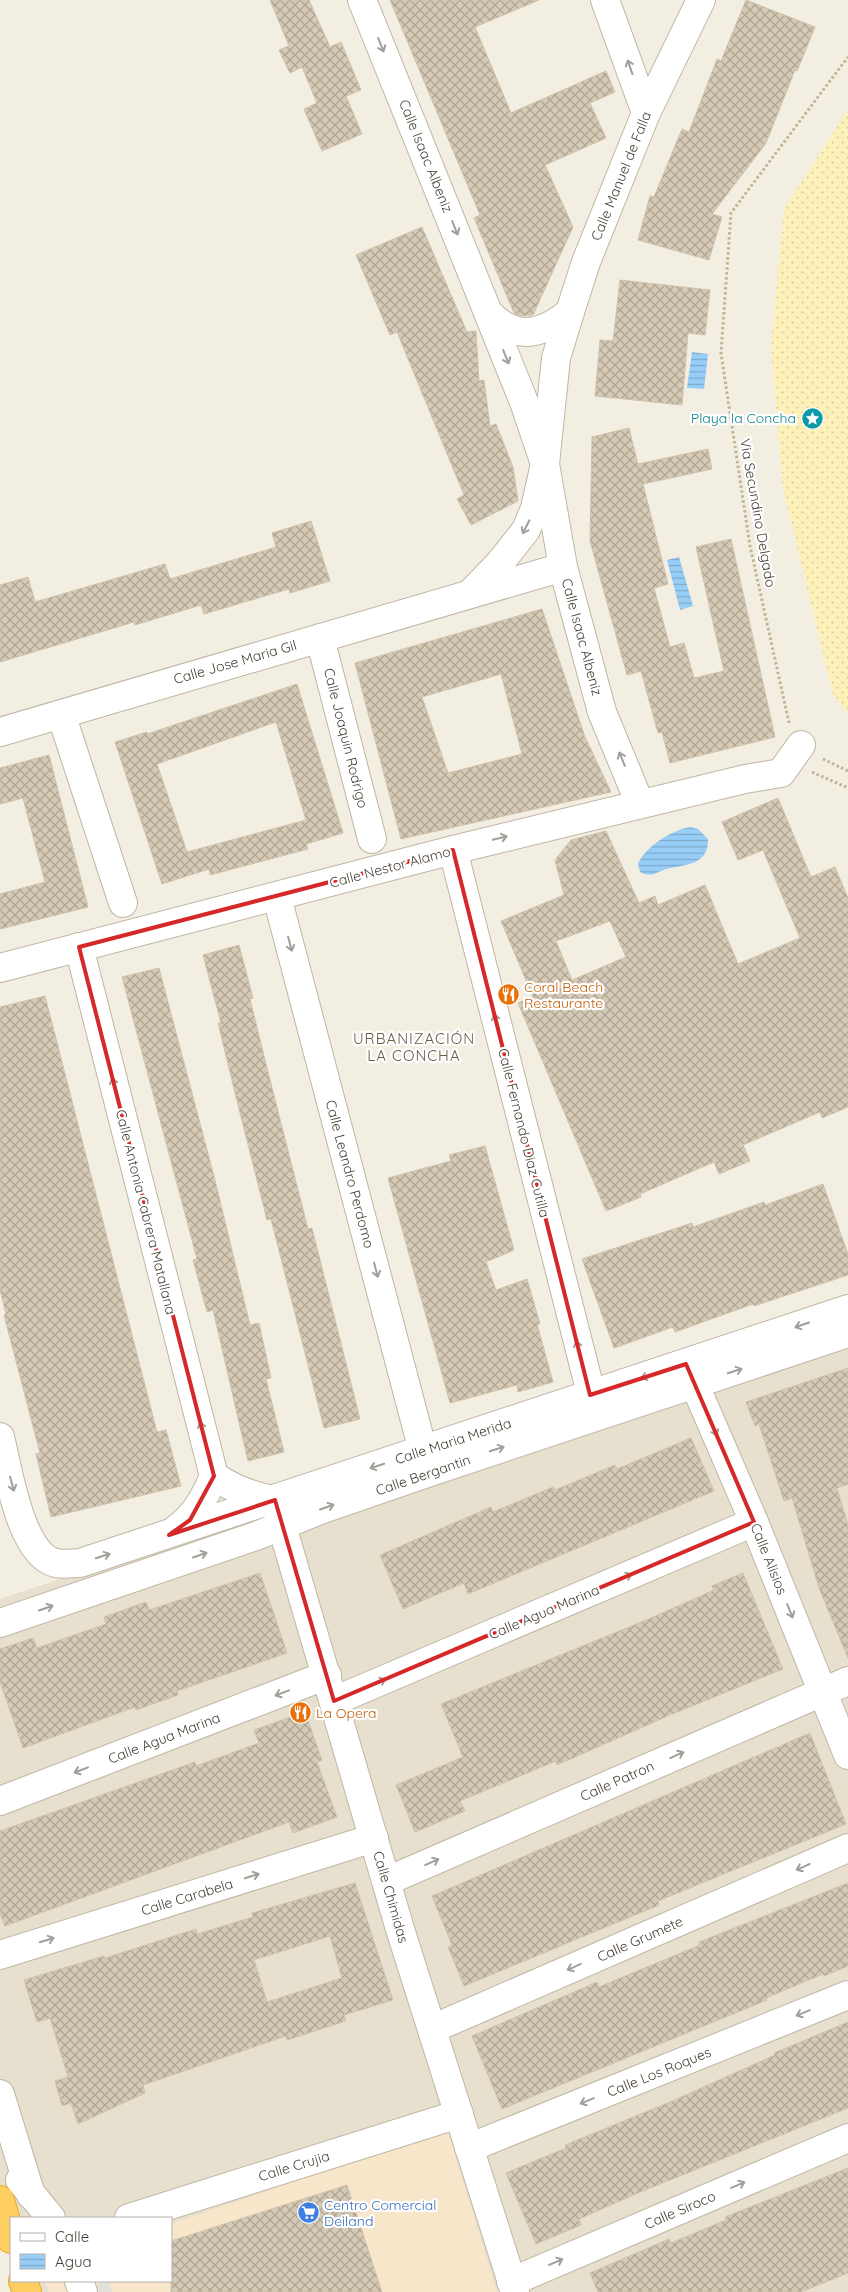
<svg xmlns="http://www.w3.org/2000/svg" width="848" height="2292" viewBox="0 0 848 2292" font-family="Quicksand,sans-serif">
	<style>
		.residential { fill: #e8e0cf }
		.commercial { fill: #f8e6ca }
		.sand { fill: url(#sand-dots) }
		.parking { fill: #e3e0db }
		.water { fill: url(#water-rules) }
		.building { fill: url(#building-cross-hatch); stroke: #d1c2a9; fill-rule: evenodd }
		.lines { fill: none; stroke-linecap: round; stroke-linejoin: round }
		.minor-casing { stroke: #bfb6a4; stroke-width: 30 }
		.highway-casing { stroke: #eda722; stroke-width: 30 }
		.path { stroke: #c2b393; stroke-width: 3; stroke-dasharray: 2.5 2.5; stroke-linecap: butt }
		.minor { stroke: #fff; stroke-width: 28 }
		.highway { stroke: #ffce61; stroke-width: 28 }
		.oneway { stroke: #a29e98 }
		.marked { fill: none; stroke: #d62828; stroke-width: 4; stroke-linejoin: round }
		.labels { text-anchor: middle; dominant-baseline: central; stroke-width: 4.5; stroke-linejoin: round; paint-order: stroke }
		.street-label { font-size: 14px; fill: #453e32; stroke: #fff }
		.culture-label { font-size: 14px; fill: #0d838f; stroke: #fff; text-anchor: end }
		.food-label { font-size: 14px; fill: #c56008; stroke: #fff; text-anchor: start }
		.shop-label { font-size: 14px; fill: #366cbe; stroke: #fff; text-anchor: start }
		.neighbourhood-label { font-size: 15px; letter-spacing: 1px; fill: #695c48; stroke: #fff }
	</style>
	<defs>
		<pattern id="sand-dots" width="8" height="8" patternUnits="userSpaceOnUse" patternTransform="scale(1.25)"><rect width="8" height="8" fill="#fdf0b8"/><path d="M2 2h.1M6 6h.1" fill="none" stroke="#dacf9f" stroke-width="1.8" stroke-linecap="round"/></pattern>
		<pattern id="water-rules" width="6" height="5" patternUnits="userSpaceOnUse" patternTransform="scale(1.25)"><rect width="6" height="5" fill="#97cef7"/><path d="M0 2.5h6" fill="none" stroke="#7da9c9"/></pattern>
		<pattern id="building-cross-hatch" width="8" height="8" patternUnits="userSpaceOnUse" patternTransform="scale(1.25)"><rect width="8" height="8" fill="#d5cab6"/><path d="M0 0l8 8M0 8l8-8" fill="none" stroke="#afa595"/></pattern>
	</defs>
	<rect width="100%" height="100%" fill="#f3eee2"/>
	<polygon class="residential" points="848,1317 848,2292 23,2292 20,2281 171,2281 171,2218 11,2218 0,2209 0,1599"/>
	<polygon class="commercial" points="447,2129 497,2292 49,2292 45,2281 171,2281 171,2224"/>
	<polygon class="sand" points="848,110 848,713 833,694 783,489 771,347 784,209"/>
	<polygon class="parking" points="102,2281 108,2281 112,2292 95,2292 94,2288"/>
	<g class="water">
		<polygon points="692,352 708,354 704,389 687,388"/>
		<polygon points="679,557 693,606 680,610 667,560"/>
		<path d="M690 827 698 829 708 839C709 863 688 865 670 868 659 870 652 879 640 872L638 864C645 847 672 830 690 827Z"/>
	</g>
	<g class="building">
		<polygon points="270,0 309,0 330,47 341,42 361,90 346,96 362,134 322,151 304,109 317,103 302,67 290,73 279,50 289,46"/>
		<polygon points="390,0 539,0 475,27 511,113 606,71 615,92 590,103 606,138 545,165 573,227 533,315 521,316 514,313 474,218 480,215"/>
		<polygon points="746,0 815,27 797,71 795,70 766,143 712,214 722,217 709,260 638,240 650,196 654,197 682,129 689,132 717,59 721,61"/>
		<polygon points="422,227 467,332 476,331 479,381 484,380 490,426 496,424 513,467 518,501 471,525 457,499 464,495 397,332 390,335 356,255"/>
		<polygon points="620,280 710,290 705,335 688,333 682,405 595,396 600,340 613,341"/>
		<polygon points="629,428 638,464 708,449 712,469 643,484 668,584 654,588 670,647 684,643 694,678 724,671 696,547 731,539 775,737 670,763 662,732 658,733 641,671 627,675 590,541 592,437"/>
		<polygon points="311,521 330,581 290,593 289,589 204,614 201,605 135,625 134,622 0,662 0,585 28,577 35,602 165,564 170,579 276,547 272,533"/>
		<path d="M542 609 585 737 611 792 401 839 355 663ZM501 674 522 754 448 773 422 697Z"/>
		<path d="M297 684 343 833 306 844 308 849 210 875 209 869 162 884 115 742 147 732V734ZM276 722 306 820 187 852 157 764Z"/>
		<polygon points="49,755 88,907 0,929 0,894 45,882 23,798 0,804 0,768"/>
		<path d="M778 798 811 877 835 867 848 898V1107L822 1118 820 1112 743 1145 750 1161 719 1174 714 1162 640 1194 641 1197 606 1211 518 1003 533 997 501 921 564 895 555 860 571 840 606 831 639 903 655 896 658 905 705 885 738 964 800 938 763 850 738 860 722 822ZM610 921 626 957 572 980 556 941Z"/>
		<polygon points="239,945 253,998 250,999 267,1068 308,1229 312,1228 360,1419 324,1428 271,1219 267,1220 236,1097 218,1023 221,1023 203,955"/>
		<polygon points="159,968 215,1180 250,1325 259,1323 271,1378 266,1379 284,1452 248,1461 213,1310 207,1312 193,1260 197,1259 122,977"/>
		<polygon points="45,996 157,1432 166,1430 181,1486 51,1517 36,1454 40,1453 4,1315 6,1314 0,1290 0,1007"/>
		<polygon points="485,1146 514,1250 486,1262 496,1290 527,1279 540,1324 537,1324 553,1382 518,1392 517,1385 450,1403 388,1178 451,1161 449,1155"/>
		<polygon points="823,1184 848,1254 848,1275 754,1306 753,1304 675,1332 673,1327 614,1348 582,1259 692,1223 693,1227 764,1202 765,1205"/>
		<polygon points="848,1368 848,1484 837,1488 848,1525 848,1658 819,1588 792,1498 784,1501 759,1424 755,1426 746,1402"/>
		<polygon points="691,1438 714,1491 468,1594 464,1583 403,1609 380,1555 491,1507 493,1512 553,1487 555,1490 615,1465 617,1469"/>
		<polygon points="260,1573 287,1653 177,1691 178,1695 136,1710 135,1707 23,1748 0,1682 0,1649 33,1638 37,1648 106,1624 104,1617 146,1602 149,1610"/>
		<polygon points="743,1573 783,1669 670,1715 557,1765 556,1761 460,1801 465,1811 415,1832 396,1785 463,1757 441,1704 651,1618 714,1590 712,1586"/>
		<polygon points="305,1712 322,1760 317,1762 337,1817 293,1833 289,1822 5,1926 0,1914 0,1831 195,1762 196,1766 259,1743 254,1730"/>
		<polygon points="810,1733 846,1824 658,1901 659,1905 464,1986 448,1947 452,1945 432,1896"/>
		<path d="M355 1883 393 2000 344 2015 346 2021 287 2040 286 2036 143 2085 145 2093 78 2124 71 2103 62 2106 55 2081 68 2077 62 2057 50 2018 37 2022 24 1980 104 1956 105 1958 196 1929 197 1934 253 1917 252 1913ZM330 1936 342 1978 267 2002 254 1960Z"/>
		<polygon points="848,1883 848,1966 824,1976 823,1974 766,1998 767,2000 502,2109 472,2036 597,1982 599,1987 700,1945 699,1942"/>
		<polygon points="848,2022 848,2108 638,2193 579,2219 581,2225 536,2244 506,2173 566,2148 565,2145 670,2102 775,2055 774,2053"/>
		<polygon points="848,2168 848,2273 801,2292 598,2292 590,2273 669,2239 671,2243 726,2220 725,2217"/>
		<polygon points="347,2185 382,2292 171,2292 171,2241"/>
	</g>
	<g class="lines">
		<defs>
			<g id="minor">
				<polyline points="362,0 524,402 545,464 563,567 602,712 640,804"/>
				<polyline points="605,0 646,113"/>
				<path d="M488 312C515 342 542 335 570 312"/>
				<polyline points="471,593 499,564 526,530 535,508 545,464 556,358 570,312 586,262 646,113 701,0"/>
				<polyline points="320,638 372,839"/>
				<polyline points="61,714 123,903"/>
				<polyline points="0,732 563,567"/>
				<polyline points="453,850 596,1413"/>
				<polyline points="277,897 423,1451"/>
				<polyline points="79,947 214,1476"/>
				<polyline points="0,968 453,850 745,779 781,773 801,745"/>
				<polyline points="688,1369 754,1522 848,1755"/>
				<path d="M0 1437C8 1468 20 1555 56 1563 63 1565 73 1563 80 1563L848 1309"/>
				<path d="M214 1476C233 1489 251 1496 274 1500"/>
				<polyline points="277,1509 400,1929 515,2292"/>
				<path d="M175 1530C195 1516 204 1499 214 1476"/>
				<polyline points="0,1623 256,1536 320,1510 430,1472 848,1333"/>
				<polyline points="334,1701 754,1522"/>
				<polyline points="0,1801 327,1675"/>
				<polyline points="387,1881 848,1681"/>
				<polyline points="0,1955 374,1838"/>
				<polyline points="432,2029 848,1848"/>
				<polyline points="0,2094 31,2195"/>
				<polyline points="469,2148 848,1995"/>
				<polyline points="20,2180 51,2218"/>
				<polyline points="129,2218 459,2114"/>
				<polyline points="79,2281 83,2292"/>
				<polyline points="511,2282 848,2138"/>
			</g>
			<g id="highway">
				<polyline points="0,2200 11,2239"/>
				<polyline points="23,2281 27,2292"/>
			</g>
		</defs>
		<use href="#minor" class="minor-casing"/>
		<use href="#highway" class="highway-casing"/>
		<g class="path">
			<polyline points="789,723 750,546 721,353 731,213 848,57"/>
			<polyline points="823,759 848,771"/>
			<polyline points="812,772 848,788"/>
		</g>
		<use href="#minor" class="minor"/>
		<use href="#highway" class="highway"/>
	</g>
	<defs><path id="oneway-shaft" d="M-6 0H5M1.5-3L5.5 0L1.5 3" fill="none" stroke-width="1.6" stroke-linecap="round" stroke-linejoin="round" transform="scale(1.25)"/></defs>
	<g class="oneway">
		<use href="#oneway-shaft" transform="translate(381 45) rotate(68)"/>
		<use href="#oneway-shaft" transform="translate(630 67) rotate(-109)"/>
		<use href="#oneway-shaft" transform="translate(455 228) rotate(68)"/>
		<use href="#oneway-shaft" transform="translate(506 357) rotate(68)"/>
		<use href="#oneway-shaft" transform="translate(526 527) rotate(117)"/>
		<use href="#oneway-shaft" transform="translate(622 759) rotate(-112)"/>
		<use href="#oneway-shaft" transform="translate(500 838) rotate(-14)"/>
		<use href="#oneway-shaft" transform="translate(290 944) rotate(75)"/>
		<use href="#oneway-shaft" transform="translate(496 1021) rotate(-104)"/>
		<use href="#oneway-shaft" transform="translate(114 1085) rotate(-104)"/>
		<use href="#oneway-shaft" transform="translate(376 1270) rotate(75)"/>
		<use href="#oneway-shaft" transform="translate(802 1325) rotate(161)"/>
		<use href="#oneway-shaft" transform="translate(578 1348) rotate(-104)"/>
		<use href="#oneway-shaft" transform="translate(735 1371) rotate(-18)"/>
		<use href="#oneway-shaft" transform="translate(648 1376) rotate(162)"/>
		<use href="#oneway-shaft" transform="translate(202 1429) rotate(-104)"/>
		<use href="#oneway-shaft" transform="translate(714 1429) rotate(66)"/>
		<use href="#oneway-shaft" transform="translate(497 1449) rotate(-18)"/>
		<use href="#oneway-shaft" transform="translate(377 1466) rotate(162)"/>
		<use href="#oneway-shaft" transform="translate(12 1484) rotate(75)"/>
		<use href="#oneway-shaft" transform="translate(327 1507) rotate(-19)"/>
		<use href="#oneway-shaft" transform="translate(200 1555) rotate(-19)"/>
		<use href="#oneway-shaft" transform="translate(103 1556) rotate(-18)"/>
		<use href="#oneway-shaft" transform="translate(625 1577) rotate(-23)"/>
		<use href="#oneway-shaft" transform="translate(46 1608) rotate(-19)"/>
		<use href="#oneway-shaft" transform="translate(790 1611) rotate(68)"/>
		<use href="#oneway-shaft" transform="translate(379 1682) rotate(-23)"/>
		<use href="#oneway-shaft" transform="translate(282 1693) rotate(159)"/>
		<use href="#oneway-shaft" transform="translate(677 1755) rotate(-24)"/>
		<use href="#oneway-shaft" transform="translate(81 1770) rotate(159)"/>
		<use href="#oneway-shaft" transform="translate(432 1862) rotate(-24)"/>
		<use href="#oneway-shaft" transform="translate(803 1867) rotate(156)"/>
		<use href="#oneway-shaft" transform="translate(252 1876) rotate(-17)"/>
		<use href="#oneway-shaft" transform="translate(47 1940) rotate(-17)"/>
		<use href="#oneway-shaft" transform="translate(574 1967) rotate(156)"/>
		<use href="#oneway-shaft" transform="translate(803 2013) rotate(158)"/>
		<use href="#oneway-shaft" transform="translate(587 2101) rotate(158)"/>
		<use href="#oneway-shaft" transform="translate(738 2185) rotate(-23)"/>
		<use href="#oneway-shaft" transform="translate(556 2262) rotate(-23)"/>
	</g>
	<path class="marked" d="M453 850 590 1395 686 1364 754 1522 334 1701 275 1500 169 1535 190 1520 214 1476 79 947Z"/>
	<defs>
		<symbol id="sight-disc" viewBox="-11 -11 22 22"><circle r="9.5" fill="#0f9aa8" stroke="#fff"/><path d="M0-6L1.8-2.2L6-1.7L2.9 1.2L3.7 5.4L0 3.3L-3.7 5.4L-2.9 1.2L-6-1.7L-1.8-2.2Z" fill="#fff"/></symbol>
		<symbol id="restaurant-disc" viewBox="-11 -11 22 22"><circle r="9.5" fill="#e8710a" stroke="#fff"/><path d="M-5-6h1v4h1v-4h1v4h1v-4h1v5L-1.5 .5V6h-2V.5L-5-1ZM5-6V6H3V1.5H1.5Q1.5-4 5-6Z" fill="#fff"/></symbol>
		<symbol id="supermarket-disc" viewBox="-11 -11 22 22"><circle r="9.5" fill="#3f7fe0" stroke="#fff"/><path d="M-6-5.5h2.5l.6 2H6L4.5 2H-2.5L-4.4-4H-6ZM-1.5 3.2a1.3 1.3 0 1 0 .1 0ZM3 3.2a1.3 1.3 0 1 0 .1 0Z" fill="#fff"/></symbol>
	</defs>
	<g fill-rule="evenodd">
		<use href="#sight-disc" x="800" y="406" width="25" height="25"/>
		<use href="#restaurant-disc" x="496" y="982" width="25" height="25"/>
		<use href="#restaurant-disc" x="288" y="1700" width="25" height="25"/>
		<use href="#supermarket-disc" x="296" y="2200" width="25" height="25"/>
	</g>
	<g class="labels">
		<g class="street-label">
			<text transform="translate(426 156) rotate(68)">Calle Isaac Albeniz</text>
			<text transform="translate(621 176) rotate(-68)">Calle Manuel de Falla</text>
			<text transform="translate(758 513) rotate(80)">Via Secundino Delgado</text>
			<text transform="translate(582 637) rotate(75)">Calle Isaac Albeniz</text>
			<text transform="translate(235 662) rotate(-16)">Calle Jose Maria Gil</text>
			<text transform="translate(346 738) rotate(76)">Calle Joaquin Rodrigo</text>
			<text transform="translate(390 867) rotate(-15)">Calle Nestor Alamo</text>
			<text transform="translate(524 1133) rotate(76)">Calle Fernando Diaz Cutilla</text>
			<text transform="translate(350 1174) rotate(75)">Calle Leandro Perdomo</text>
			<text transform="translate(146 1212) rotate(76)">Calle Antonia Cabrera Matallana</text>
			<text transform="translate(453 1441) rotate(-18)">Calle Maria Merida</text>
			<text transform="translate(423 1475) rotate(-19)">Calle Bergantin</text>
			<text transform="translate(769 1559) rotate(68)">Calle Alisios</text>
			<text transform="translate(544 1612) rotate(-23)">Calle Agua Marina</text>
			<text transform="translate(164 1738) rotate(-21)">Calle Agua Marina</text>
			<text transform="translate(617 1781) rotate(-24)">Calle Patron</text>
			<text transform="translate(187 1897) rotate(-17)">Calle Carabela</text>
			<text transform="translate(391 1897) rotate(74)">Calle Chimidas</text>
			<text transform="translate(640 1939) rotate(-24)">Calle Grumete</text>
			<text transform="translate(659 2072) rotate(-22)">Calle Los Roques</text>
			<text transform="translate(294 2166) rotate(-17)">Calle Crujia</text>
			<text transform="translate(680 2210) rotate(-23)">Calle Siroco</text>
		</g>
		<g class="culture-label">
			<text x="796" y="418">Playa la Concha</text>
		</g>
		<g class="food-label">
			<text x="524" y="987">Coral Beach<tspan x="524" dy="16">Restaurante</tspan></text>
			<text x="316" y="1713">La Opera</text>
		</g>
		<g class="shop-label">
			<text x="324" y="2205">Centro Comercial<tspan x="324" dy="16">Deiland</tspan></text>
		</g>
		<g class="neighbourhood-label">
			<text x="414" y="1038">URBANIZACIÓN<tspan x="414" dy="17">LA CONCHA</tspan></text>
		</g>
	</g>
	<rect x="10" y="2217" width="162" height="65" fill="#ffffff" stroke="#b5b2ad"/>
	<rect x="20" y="2233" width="25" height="8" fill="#ffffff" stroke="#b5b2ad"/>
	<text x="55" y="2242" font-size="15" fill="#453e32">Calle</text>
	<rect x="20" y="2254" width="25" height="15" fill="url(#water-rules)" stroke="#b5b2ad"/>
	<text x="55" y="2267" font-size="15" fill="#453e32">Agua</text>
</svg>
